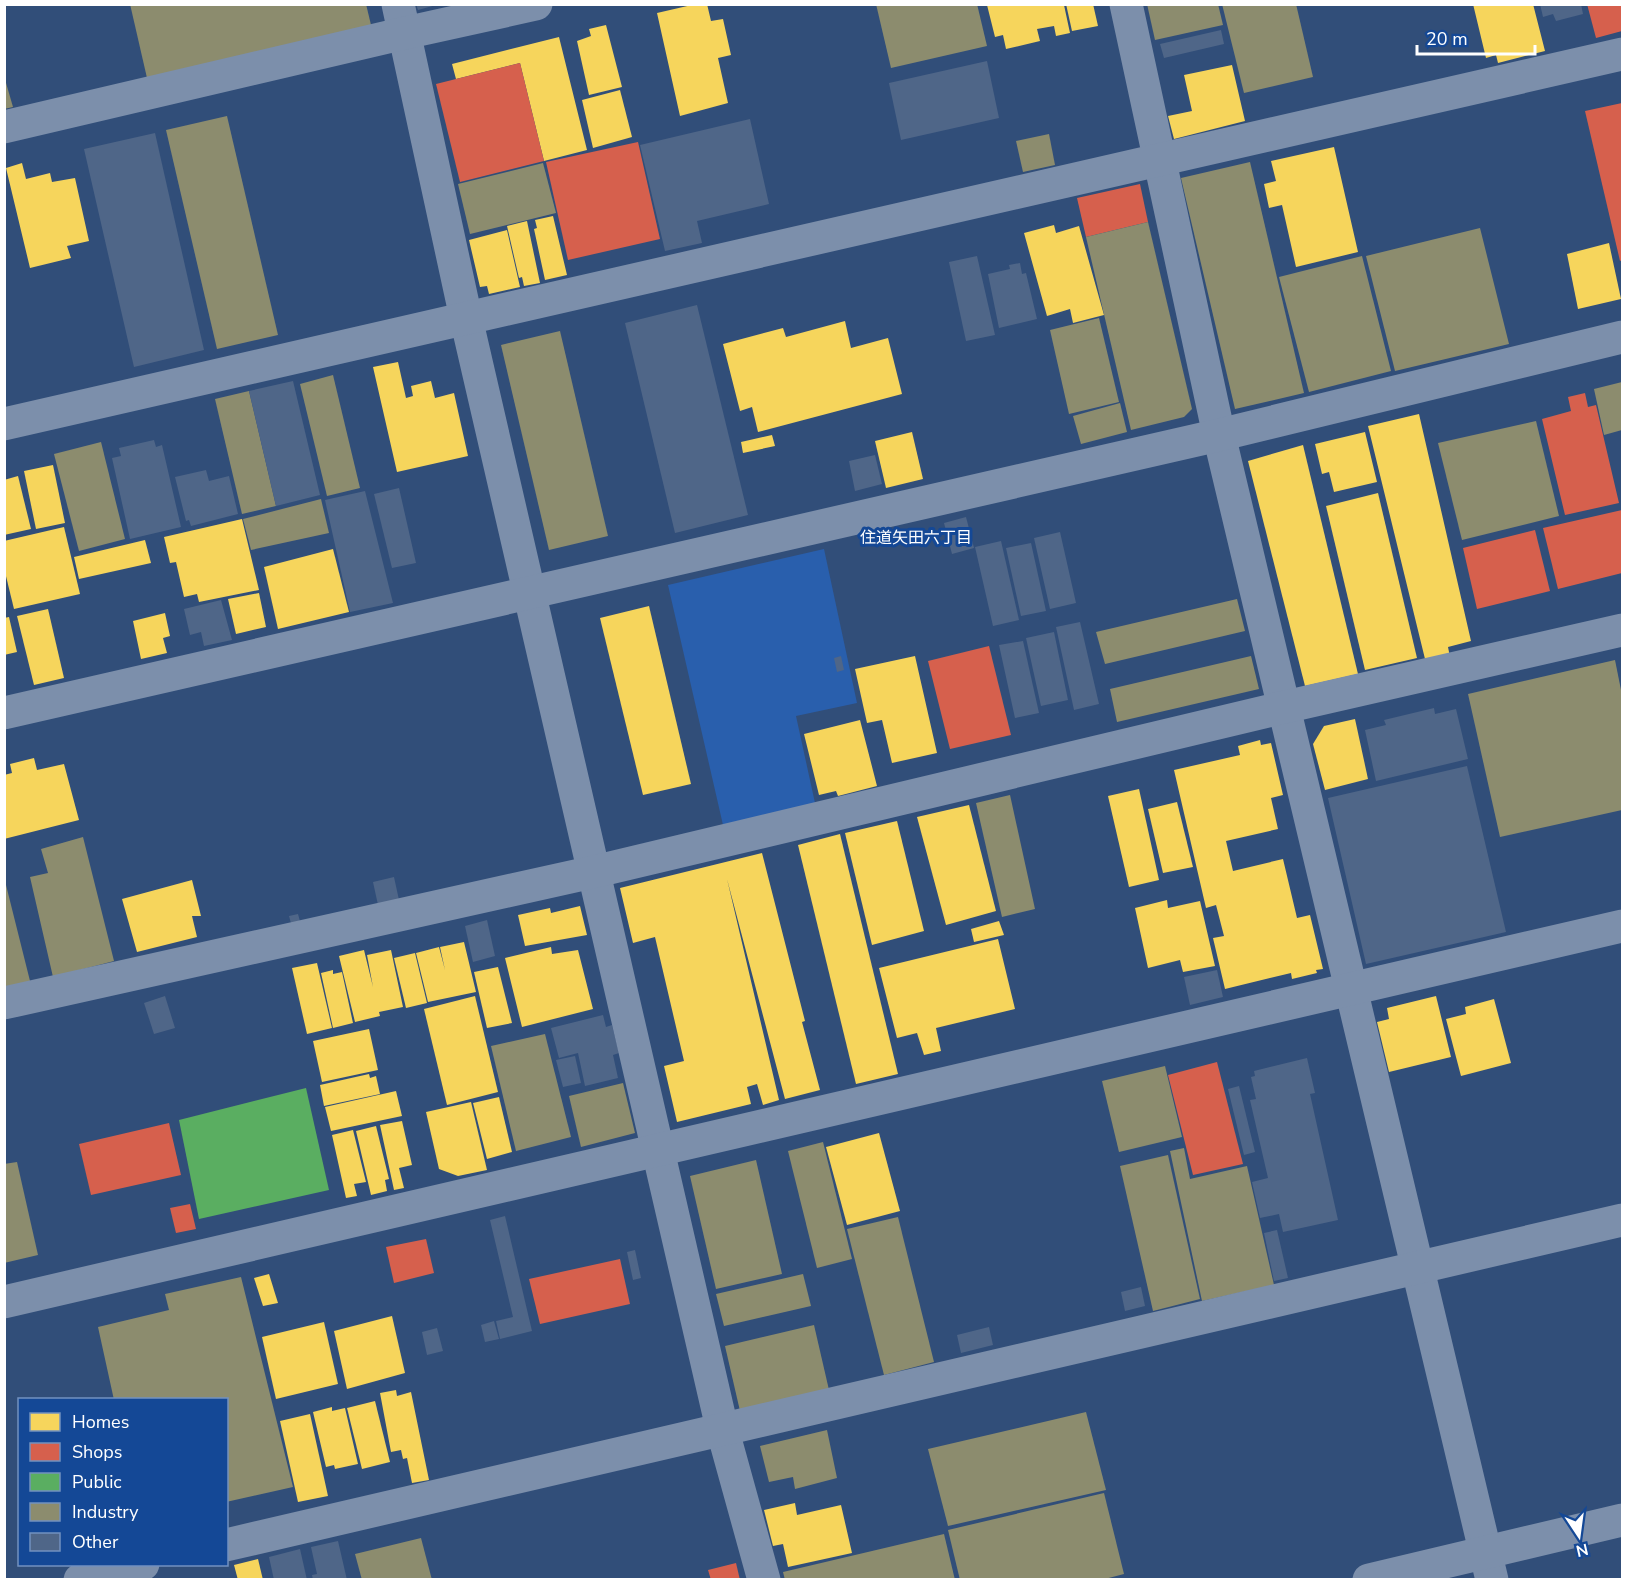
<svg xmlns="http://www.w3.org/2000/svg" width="1627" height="1584" viewBox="0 0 1627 1584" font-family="'Nunito Sans','Noto Sans JP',sans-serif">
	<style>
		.green { fill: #295fad }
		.homes { fill: #f6d55c }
		.shops { fill: #d6604d }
		.public { fill: #5aae61 }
		.industry { fill: #8c8c6e }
		.building { fill: #4f6688 }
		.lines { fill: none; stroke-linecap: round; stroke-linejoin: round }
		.minor { stroke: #7c8fab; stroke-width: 33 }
		.tertiary { stroke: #7c8fab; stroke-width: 33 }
		.labels { text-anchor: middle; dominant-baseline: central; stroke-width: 6; stroke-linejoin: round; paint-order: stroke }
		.neighbourhood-label { font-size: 16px; fill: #fff; stroke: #144896 }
	</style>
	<rect width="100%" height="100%" fill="#314e79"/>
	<polygon class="green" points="824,549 857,703 796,716 815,803 723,825 668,585"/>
	<g class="homes">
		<polygon points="696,4 707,4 711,21 723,19 731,55 718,58 728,103 680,116 657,13"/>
		<polygon points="1066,4 1093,4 1098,26 1072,31"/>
		<polygon points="1473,4 1533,4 1545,51 1498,63 1496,55 1486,58"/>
		<polygon points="987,5 1064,5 1070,33 1056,36 1054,26 1037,29 1040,41 1006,49 1003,35 995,37"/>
		<polygon points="606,25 622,87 589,95 577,41 591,36 589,29"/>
		<polygon points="559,37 587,150 544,161 520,63 456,79 452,64"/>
		<polygon points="1232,65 1245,121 1174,139 1168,116 1192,111 1184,75"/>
		<polygon points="620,90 632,137 593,148 582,100"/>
		<polygon points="1334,147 1358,252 1296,267 1282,205 1269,208 1264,184 1276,181 1271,161"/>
		<polygon points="22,163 26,179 50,173 52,182 75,178 89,241 67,246 71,258 30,268 6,168"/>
		<polygon points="553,216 567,275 545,280 534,229 537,228 535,220"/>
		<polygon points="527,221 540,283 524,286 522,277 519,278 507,226"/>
		<polygon points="1054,225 1056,233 1079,226 1104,315 1073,323 1070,309 1047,316 1024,233"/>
		<polygon points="507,230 520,287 489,294 487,286 480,287 469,240"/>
		<polygon points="1609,243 1621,299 1578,309 1567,254"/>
		<polygon points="845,321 851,348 888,338 902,394 758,432 752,407 740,411 723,344 783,328 786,337"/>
		<polygon points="398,362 406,398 413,396 411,386 431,381 435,398 454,393 468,456 397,472 373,367"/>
		<polygon points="1419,414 1471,641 1448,647 1450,657 1426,663 1368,426"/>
		<polygon points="912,432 923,479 886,488 875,441"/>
		<polygon points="1365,432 1377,482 1334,492 1329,472 1322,474 1315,444"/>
		<polygon points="772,435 775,446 743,453 741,442"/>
		<polygon points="1303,445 1358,674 1305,686 1248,461"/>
		<polygon points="53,465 65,523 36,529 24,471"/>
		<polygon points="18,476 31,529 4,535 4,480"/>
		<polygon points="1378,493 1417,658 1365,670 1326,506"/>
		<polygon points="242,519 259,590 199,602 197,594 184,597 176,562 170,563 164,537"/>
		<polygon points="64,527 80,594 14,609 4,568 4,541"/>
		<polygon points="145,540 151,563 79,579 74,557"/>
		<polygon points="333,549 349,612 278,629 264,567"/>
		<polygon points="259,593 266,627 236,634 228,599"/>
		<polygon points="649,606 691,784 643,795 600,618"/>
		<polygon points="48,609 64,678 34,685 17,616"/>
		<polygon points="165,613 170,636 163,638 167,653 141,659 133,621"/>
		<polygon points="9,617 17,652 4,655 4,618"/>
		<polygon points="915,656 937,753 892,763 882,720 867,723 855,669"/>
		<polygon points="1355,719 1368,779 1325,790 1313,744 1324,726"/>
		<polygon points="860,720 877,786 838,796 836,791 819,795 804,734"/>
		<polygon points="1260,740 1261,745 1271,743 1283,795 1271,798 1278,829 1226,841 1233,871 1283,859 1297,918 1310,915 1323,969 1316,970 1317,973 1292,979 1291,973 1225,989 1213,938 1224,936 1216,905 1206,908 1174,770 1240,755 1238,746"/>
		<polygon points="34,758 37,770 64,764 79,820 4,839 4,775 12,773 10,764"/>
		<polygon points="1139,789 1159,880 1129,887 1108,796"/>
		<polygon points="1177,802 1193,867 1163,873 1148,809"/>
		<polygon points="969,805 996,911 946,925 917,817"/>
		<polygon points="897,821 924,931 872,945 845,833"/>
		<polygon points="840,834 898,1074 856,1084 798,845"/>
		<polygon points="762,853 805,1021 802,1022 820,1090 785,1099 727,879 779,1100 763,1105 757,1084 747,1087 751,1104 677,1122 664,1066 684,1061 655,937 633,943 620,888"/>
		<polygon points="192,880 201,916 192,916 197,937 137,952 122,899"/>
		<polygon points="1167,900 1168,908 1200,901 1215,966 1183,972 1180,960 1148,968 1135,908"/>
		<polygon points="580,906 587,935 525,946 518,915 550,908 551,913"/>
		<polygon points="999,921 1004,935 974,942 971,929"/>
		<polygon points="998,939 1015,1009 936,1028 941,1051 924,1055 917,1033 897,1038 879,968"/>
		<polygon points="464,942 476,992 428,1002 416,953 439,947 445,970 440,947"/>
		<polygon points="551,947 552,954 578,950 593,1009 522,1027 505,958"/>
		<polygon points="364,950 373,987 367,955 391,950 403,1007 379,1012 380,1016 355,1022 339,956"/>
		<polygon points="415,953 427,1003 406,1008 394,958"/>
		<polygon points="317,963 332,1028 307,1034 292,968"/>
		<polygon points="498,967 512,1023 487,1028 474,972"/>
		<polygon points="333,970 333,974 342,972 353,1023 333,1028 321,973"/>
		<polygon points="475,996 498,1092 447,1105 424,1009"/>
		<polygon points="1436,996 1451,1057 1389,1072 1377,1022 1389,1019 1387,1008"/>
		<polygon points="1494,999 1511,1063 1461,1076 1446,1019 1466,1014 1465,1007"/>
		<polygon points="369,1029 378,1070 322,1082 313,1041"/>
		<polygon points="369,1074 370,1078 376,1076 380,1094 324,1106 320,1085"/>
		<polygon points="396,1091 402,1116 331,1131 325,1107"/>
		<polygon points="499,1097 512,1152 487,1159 473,1103"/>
		<polygon points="471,1102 487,1170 458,1176 439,1169 426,1112"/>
		<polygon points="402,1121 412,1165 399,1168 404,1188 394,1190 380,1125"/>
		<polygon points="376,1126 389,1179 385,1180 387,1191 371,1195 356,1131"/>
		<polygon points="353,1130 366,1182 354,1184 357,1196 346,1198 332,1135"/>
		<polygon points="879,1133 900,1211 847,1225 826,1147"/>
		<polygon points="269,1274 278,1303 263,1306 254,1278"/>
		<polygon points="392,1316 405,1373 347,1389 334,1331"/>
		<polygon points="324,1322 338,1384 276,1399 262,1337"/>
		<polygon points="396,1390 397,1396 411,1392 429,1480 412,1483 407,1458 403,1459 401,1450 391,1452 380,1393"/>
		<polygon points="375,1401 390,1462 362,1469 347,1408"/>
		<polygon points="332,1407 332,1411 345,1408 358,1464 335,1469 334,1465 326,1467 313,1412"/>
		<polygon points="310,1414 328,1496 298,1502 280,1421"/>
		<polygon points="795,1503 797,1515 841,1505 852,1553 788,1567 783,1544 773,1546 764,1510"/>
		<polygon points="258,1559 263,1580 238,1580 234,1565"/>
	</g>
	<g class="shops">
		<polygon points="1587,4 1622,4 1622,31 1596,38"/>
		<polygon points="520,63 544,161 460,182 436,84"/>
		<polygon points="1622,103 1622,260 1620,261 1585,111"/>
		<polygon points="638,142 660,239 568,260 546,162"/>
		<polygon points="1140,184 1148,222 1086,237 1077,198"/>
		<polygon points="1585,393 1588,407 1596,405 1619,503 1565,515 1542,419 1571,411 1568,397"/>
		<polygon points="1622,510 1622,573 1558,589 1543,528"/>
		<polygon points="1535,530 1550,591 1477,609 1463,548"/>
		<polygon points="989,646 1011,735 950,749 928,661"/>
		<polygon points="1217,1062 1243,1164 1193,1175 1168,1075"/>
		<polygon points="169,1123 181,1175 91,1195 79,1144"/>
		<polygon points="190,1204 196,1229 176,1233 170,1208"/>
		<polygon points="426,1239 434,1273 394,1283 386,1247"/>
		<polygon points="620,1259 630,1304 540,1324 529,1279"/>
		<polygon points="736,1563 740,1580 711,1580 708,1570"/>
	</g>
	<polygon class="public" points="306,1088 329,1190 199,1219 179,1120"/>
	<g class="industry">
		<polygon points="130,4 366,4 371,25 147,78"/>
		<polygon points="876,4 977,4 987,46 891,68"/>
		<polygon points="1147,4 1218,4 1223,25 1155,40"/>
		<polygon points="1222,4 1296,4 1313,77 1244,93"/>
		<polygon points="4,76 13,107 4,109"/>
		<polygon points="227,116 278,335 217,349 166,130"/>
		<polygon points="1049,134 1055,165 1023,172 1016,141"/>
		<polygon points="1250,162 1304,393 1235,409 1181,178"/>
		<polygon points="543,163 556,213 470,234 458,184"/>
		<polygon points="1148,222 1192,409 1184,417 1131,430 1086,237"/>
		<polygon points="1480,228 1509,344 1395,371 1366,256"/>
		<polygon points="1362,256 1391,371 1309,392 1279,277"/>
		<polygon points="1099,318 1119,402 1069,414 1050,330"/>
		<polygon points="560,331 608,536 549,550 501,345"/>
		<polygon points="333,375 360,488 327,496 300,384"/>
		<polygon points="1622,382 1622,430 1604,435 1594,389"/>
		<polygon points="249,391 276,506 242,514 215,399"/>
		<polygon points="1120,403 1127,432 1081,444 1073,416"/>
		<polygon points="1536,421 1559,516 1462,540 1438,443"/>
		<polygon points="101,442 125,539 79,551 54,454"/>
		<polygon points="321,499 329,533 251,550 243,519"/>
		<polygon points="1237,599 1245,631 1105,664 1096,632"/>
		<polygon points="1251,656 1259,689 1117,722 1110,689"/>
		<polygon points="1615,660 1622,695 1622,810 1500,837 1468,694"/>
		<polygon points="1010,795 1035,909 1002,917 976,803"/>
		<polygon points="83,837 114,961 53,977 30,877 48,873 41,849"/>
		<polygon points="4,877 31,985 4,990"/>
		<polygon points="545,1034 571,1137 516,1151 491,1046"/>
		<polygon points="1165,1066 1182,1137 1119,1152 1102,1081"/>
		<polygon points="623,1083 635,1133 581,1147 569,1096"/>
		<polygon points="823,1142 852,1259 817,1268 788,1151"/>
		<polygon points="1184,1148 1190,1179 1247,1166 1274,1285 1202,1301 1170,1151"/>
		<polygon points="1168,1155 1200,1299 1153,1311 1120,1166"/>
		<polygon points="756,1160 782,1274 716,1289 690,1176"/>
		<polygon points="17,1162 38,1255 4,1263 4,1164"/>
		<polygon points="898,1217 934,1362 884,1375 847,1229"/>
		<polygon points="803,1274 811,1306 724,1326 716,1294"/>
		<polygon points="241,1277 293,1487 226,1502 226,1400 114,1400 98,1327 169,1310 165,1294"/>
		<polygon points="814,1325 829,1390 740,1411 725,1346"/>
		<polygon points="1086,1412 1106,1490 948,1526 928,1449"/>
		<polygon points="827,1430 837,1478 795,1489 793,1477 769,1482 760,1446"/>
		<polygon points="1104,1493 1124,1574 1101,1580 960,1580 948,1530"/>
		<polygon points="944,1534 955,1580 785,1580 783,1572"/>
		<polygon points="421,1538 432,1580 362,1580 355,1554"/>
	</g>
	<g class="building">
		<polygon points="416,4 436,4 436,5 418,10"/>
		<polygon points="1540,4 1581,4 1583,14 1556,21 1553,14 1543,17"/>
		<polygon points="1221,30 1224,44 1164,58 1160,44"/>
		<polygon points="987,61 999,118 901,140 889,83"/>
		<polygon points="750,119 769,204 697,221 702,243 665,251 640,145"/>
		<polygon points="155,133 204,350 134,367 84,149"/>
		<polygon points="977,256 995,335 966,341 949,262"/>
		<polygon points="1020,263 1022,274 1026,273 1037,319 999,328 988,274 1010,269 1009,265"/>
		<polygon points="697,305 748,515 675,533 625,323"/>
		<polygon points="293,381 320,495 276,506 249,391"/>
		<polygon points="154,440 156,447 162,445 181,527 130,539 112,458 121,456 119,448"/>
		<polygon points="875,455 882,484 855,491 849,461"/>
		<polygon points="206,470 209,481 229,476 238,514 191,526 189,520 186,521 175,477"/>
		<polygon points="399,488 416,563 392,568 374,494"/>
		<polygon points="365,491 393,603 350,612 325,500"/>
		<polygon points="966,517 974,548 952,554 944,523"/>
		<polygon points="1060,532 1076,603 1050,609 1034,538"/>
		<polygon points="1001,541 1019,620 993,626 975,547"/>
		<polygon points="1031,543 1046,611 1021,616 1006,548"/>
		<polygon points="221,600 232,640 204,646 201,632 190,635 184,609"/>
		<polygon points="1080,622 1099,704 1074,710 1056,627"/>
		<polygon points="1054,632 1068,700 1041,706 1026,638"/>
		<polygon points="1023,641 1039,713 1015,718 999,645"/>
		<polygon points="841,656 844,670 837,672 834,658"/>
		<polygon points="1434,708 1435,714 1456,709 1468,759 1376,781 1365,730 1386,725 1384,720"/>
		<polygon points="1467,766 1506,932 1366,964 1328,798"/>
		<polygon points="394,877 399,900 378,905 373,882"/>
		<polygon points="298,914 301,925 292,927 289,916"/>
		<polygon points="487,920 495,956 473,962 465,926"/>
		<polygon points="1217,970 1223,997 1190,1005 1184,977"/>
		<polygon points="165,996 175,1028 154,1034 144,1003"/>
		<polygon points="603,1015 606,1027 612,1025 619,1053 613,1055 618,1078 585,1086 578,1053 559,1058 551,1028"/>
		<polygon points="575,1056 581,1083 563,1087 556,1060"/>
		<polygon points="1307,1058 1315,1093 1310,1094 1338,1220 1283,1232 1279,1214 1260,1218 1252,1182 1268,1178 1250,1100 1256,1099 1251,1077 1255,1076 1254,1071"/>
		<polygon points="1239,1086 1255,1152 1244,1155 1228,1089"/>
		<polygon points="505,1216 532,1331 500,1339 496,1321 513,1317 490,1220"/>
		<polygon points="1277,1230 1288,1278 1274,1281 1264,1233"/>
		<polygon points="635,1250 641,1278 633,1280 627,1252"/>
		<polygon points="1141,1287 1145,1306 1125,1311 1121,1292"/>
		<polygon points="494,1321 499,1339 485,1342 481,1325"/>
		<polygon points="989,1327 993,1345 961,1353 957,1335"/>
		<polygon points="437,1328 443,1351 427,1355 422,1332"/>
		<polygon points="338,1541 347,1580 313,1580 312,1575 317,1574 311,1547"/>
		<polygon points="300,1549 307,1580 274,1580 269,1557"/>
	</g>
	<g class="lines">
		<g class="minor">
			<polyline points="398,4 466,318 722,1428 764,1580"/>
			<polyline points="1126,4 1219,435 1492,1580"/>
			<polyline points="4,127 405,33 536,4"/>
			<path d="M4 424C544 300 1084 181 1622 54"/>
			<polyline points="4,713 1219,435 1622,337"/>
			<polyline points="4,1003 593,872 1285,707 1622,630"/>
			<polyline points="226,1545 1622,1220"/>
			<polyline points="80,1580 143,1564"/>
			<polyline points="1369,1580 1622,1520"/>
		</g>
		<polyline class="tertiary" points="4,1302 1622,926"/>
	</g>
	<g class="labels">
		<g class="neighbourhood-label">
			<text x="916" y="538">住道矢田六丁目</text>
		</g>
	</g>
	<rect width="1627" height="1584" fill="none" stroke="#ffffff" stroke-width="12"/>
	<rect x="18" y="1398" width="210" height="168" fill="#144896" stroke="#7291c0" stroke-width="1.5"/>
	<rect x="30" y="1413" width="30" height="18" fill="#f6d55c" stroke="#7291c0" stroke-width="1.5"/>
	<text x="72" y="1428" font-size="18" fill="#ffffff">Homes</text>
	<rect x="30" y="1443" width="30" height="18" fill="#d6604d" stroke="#7291c0" stroke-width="1.5"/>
	<text x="72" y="1458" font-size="18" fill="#ffffff">Shops</text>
	<rect x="30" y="1473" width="30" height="18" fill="#5aae61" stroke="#7291c0" stroke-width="1.5"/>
	<text x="72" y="1488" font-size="18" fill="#ffffff">Public</text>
	<rect x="30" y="1503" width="30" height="18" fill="#8c8c6e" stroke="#7291c0" stroke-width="1.5"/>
	<text x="72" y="1518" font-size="18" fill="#ffffff">Industry</text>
	<rect x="30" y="1533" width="30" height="18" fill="#4f6688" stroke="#7291c0" stroke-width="1.5"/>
	<text x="72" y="1548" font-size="18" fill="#ffffff">Other</text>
	<g transform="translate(1579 1536) rotate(167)" stroke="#144896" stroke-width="4.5" paint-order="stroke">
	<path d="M0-4.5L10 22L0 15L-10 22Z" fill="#ffffff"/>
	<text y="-9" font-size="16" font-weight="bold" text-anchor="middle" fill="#ffffff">N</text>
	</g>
	<path d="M1417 45v9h118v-9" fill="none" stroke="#ffffff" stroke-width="3"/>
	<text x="1426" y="45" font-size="18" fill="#ffffff" stroke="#144896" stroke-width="4.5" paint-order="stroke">20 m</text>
</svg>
